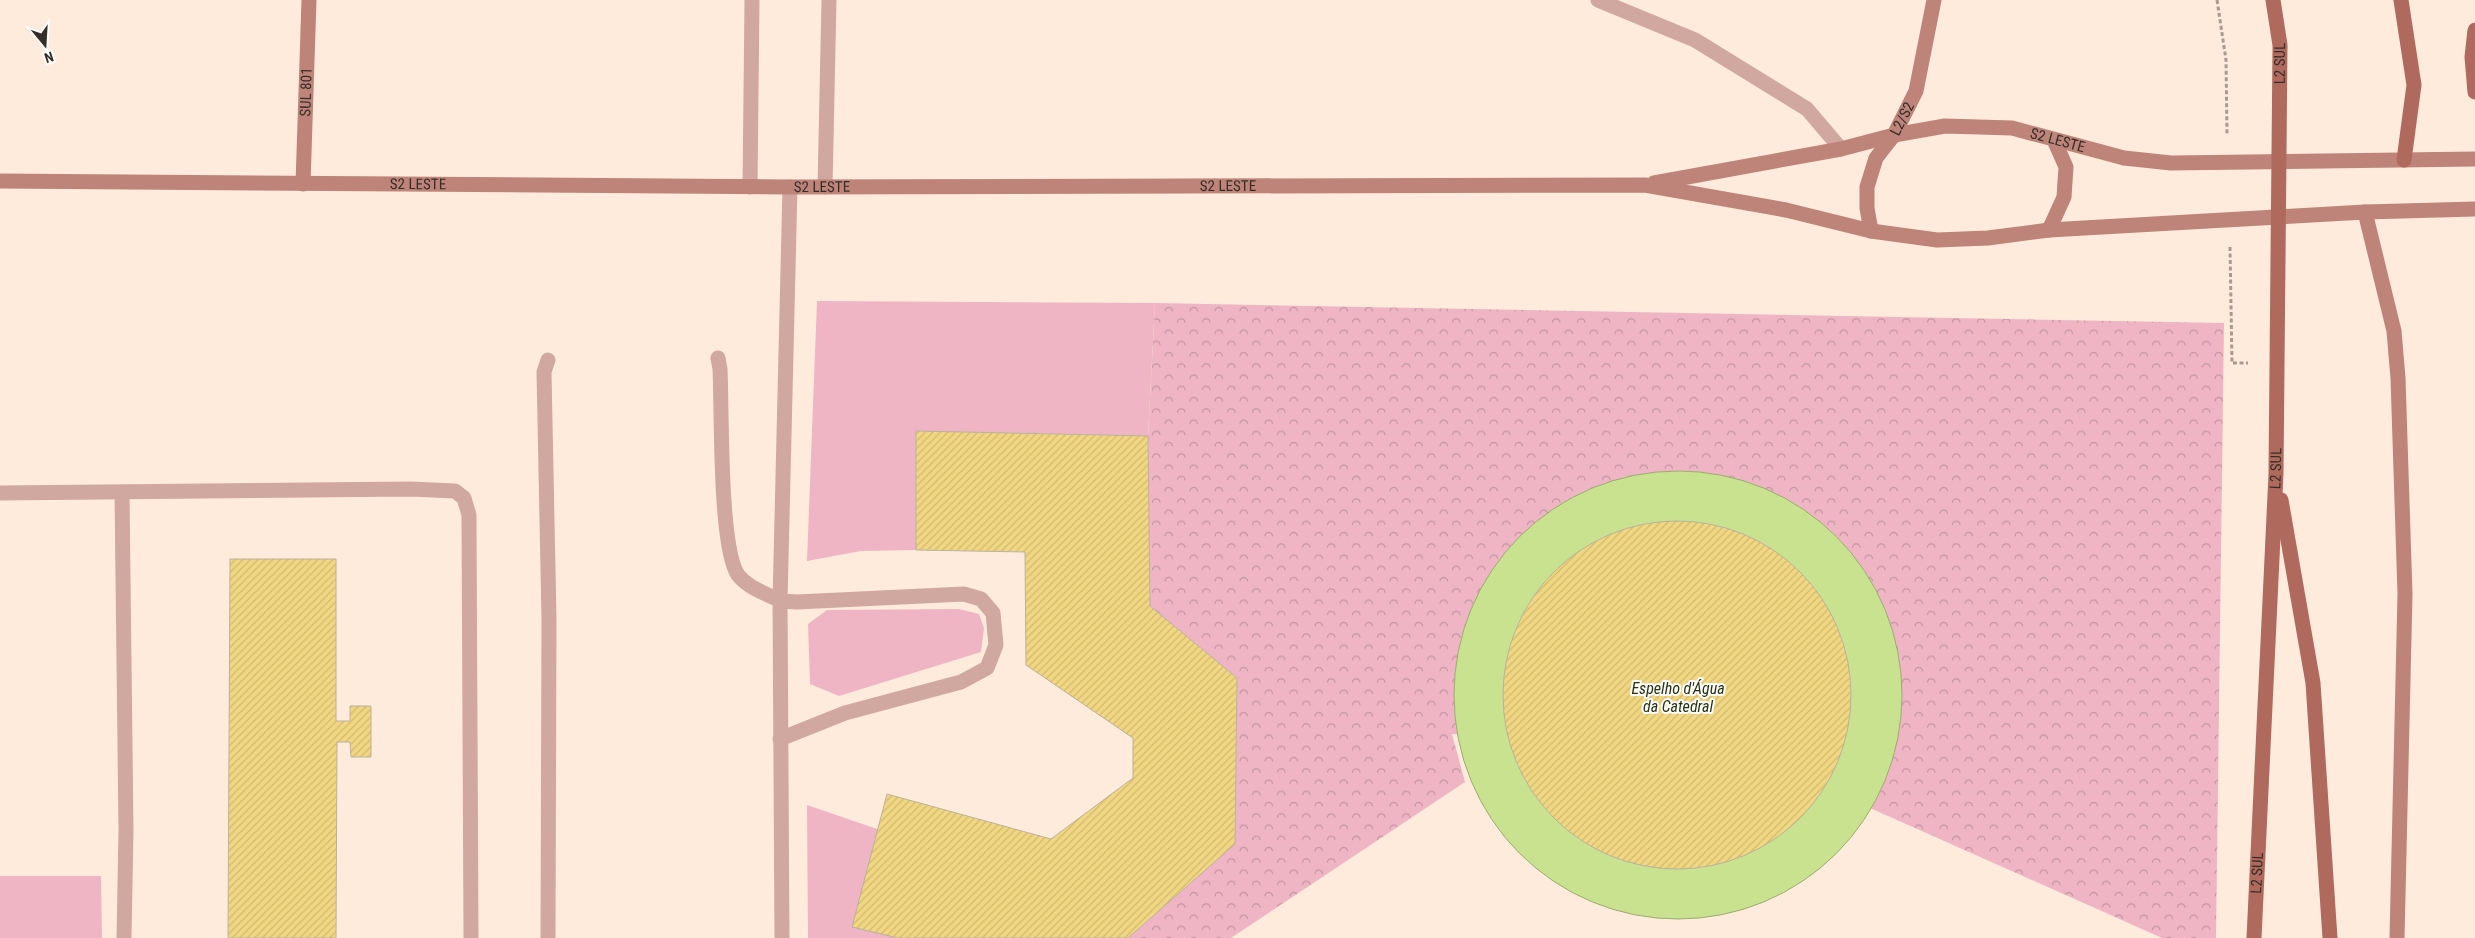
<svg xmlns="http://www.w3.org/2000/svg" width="2475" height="938" viewBox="0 0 2475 938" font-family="'Roboto Condensed',sans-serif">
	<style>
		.grass { fill: #efb5c5 }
		.forest { fill: url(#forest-crowns) }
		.water { fill: #c8e290; stroke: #9cac71 }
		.building { fill: url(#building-hatch); stroke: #b9b29e }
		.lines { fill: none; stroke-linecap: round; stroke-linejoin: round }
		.path { stroke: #a99a8f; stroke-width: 3; stroke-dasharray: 4 2.5; stroke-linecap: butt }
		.lane { stroke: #d0a8a0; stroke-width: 15 }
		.street { stroke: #d0a8a0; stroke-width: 15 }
		.secondary { stroke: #be8479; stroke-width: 15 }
		.primary { stroke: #b06a5d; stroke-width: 15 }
		.labels { text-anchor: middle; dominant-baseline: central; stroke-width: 4; stroke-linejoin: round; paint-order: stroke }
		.street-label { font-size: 15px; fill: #352e28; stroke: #fcfcfc }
		.water-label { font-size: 16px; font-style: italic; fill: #28320f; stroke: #fcfcfc }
	</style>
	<defs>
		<pattern id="forest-crowns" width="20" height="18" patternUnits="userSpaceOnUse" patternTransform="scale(1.25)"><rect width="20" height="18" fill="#efb5c5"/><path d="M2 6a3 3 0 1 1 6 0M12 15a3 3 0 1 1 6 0" fill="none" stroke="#c294a0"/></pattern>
		<pattern id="building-hatch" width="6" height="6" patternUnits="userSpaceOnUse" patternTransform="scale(1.25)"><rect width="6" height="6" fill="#f2d782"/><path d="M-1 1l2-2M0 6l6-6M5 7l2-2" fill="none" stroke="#d0b970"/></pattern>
	</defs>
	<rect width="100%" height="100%" fill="#ffebdc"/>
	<g class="grass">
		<polygon points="817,301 1155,303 1148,436 916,431 916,550 861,551 807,561"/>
		<polygon points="959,609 979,614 984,628 981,652 839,696 810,684 808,624 827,610"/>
		<polygon points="807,805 880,830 898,938 808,938"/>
		<polygon points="0,876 101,876 102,938 0,938"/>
	</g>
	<polygon class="forest" points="1155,303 2224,323 2216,938 2162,938 1870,808 1889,771 1452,734 1465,782 1231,938 1128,938 1235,843 1237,678 1150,606 1148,436"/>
	<circle class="water" cx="1678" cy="695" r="224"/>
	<g class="building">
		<polygon points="916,431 1148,436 1150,606 1237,678 1235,844 1128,938 898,938 852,927 887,794 1051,839 1133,778 1133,738 1026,665 1025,552 916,550"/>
		<circle cx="1677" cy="695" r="174"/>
		<polygon points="230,559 336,559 336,721 350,721 350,706 371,706 371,757 351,757 350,742 337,742 336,938 228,938"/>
	</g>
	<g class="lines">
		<g class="path">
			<polyline points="2217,0 2226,60 2227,134"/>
			<polyline points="2230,247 2232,363 2248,363"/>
		</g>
		<g class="lane">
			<polyline points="1598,0 1695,40 1807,109 1841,149"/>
			<path d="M718 358 720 369C722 409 719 547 738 575 748 588 766 593 780 601L782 938"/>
			<polyline points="0,493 411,489 455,491 464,498 469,515 471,938"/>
			<polyline points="122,493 126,830 124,938"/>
			<polyline points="780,739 845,713 961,682 987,668 996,645 993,613 981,599 964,594 797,602 780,601 790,187"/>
			<polyline points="548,938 549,619 544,372 548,360"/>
		</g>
		<g class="street">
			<polyline points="750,187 752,0"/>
			<polyline points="825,187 829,0"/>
		</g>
		<g class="secondary">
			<path id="s1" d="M0 181 790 187 1645 185 1786 210 1871 231 1937 240 1988 238 2049 230 2365 212 2475 209"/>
			<path id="s2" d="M1654 183 1841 149 1894 135 1945 126 2012 128 2124 158 2171 163 2475 159"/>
			<path id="s3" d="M303 184 309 0"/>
			<polyline points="2365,212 2394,331 2398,378 2405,594 2397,938"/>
			<polyline points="2049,230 2064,197 2066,167 2054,140"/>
			<path id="s4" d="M1871 231 1867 208V187L1876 158 1894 135 1916 91 1934 0"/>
		</g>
		<g class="primary">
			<polyline points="2401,0 2414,85 2404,160"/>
			<polyline points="2475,30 2472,57 2475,92"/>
			<polyline points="2281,500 2313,683 2330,938"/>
			<path id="s5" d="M2254 938 2276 474 2280 45 2273 0"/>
		</g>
	</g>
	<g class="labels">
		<g class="street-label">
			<text stroke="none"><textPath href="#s5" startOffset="875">L2 SUL</textPath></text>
			<text stroke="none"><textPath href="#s3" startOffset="92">SUL 801</textPath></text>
			<text stroke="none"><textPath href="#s4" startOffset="122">L2/S2</textPath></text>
			<text stroke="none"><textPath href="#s2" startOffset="411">S2 LESTE</textPath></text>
			<text stroke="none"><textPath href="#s1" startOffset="418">S2 LESTE</textPath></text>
			<text stroke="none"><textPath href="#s1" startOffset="1228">S2 LESTE</textPath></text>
			<text stroke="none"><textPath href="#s1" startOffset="822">S2 LESTE</textPath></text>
			<text stroke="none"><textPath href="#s5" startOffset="470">L2 SUL</textPath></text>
			<text stroke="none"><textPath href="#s5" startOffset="65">L2 SUL</textPath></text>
		</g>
		<g class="water-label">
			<text x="1678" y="688">Espelho d'Água<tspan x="1678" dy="18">da Catedral</tspan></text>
		</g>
	</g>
	<g transform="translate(45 45) rotate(162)" stroke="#fcfcfc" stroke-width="4" paint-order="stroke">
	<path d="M0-4L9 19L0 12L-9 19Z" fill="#352e28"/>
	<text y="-8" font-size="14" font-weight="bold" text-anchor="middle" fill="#352e28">N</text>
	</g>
</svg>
